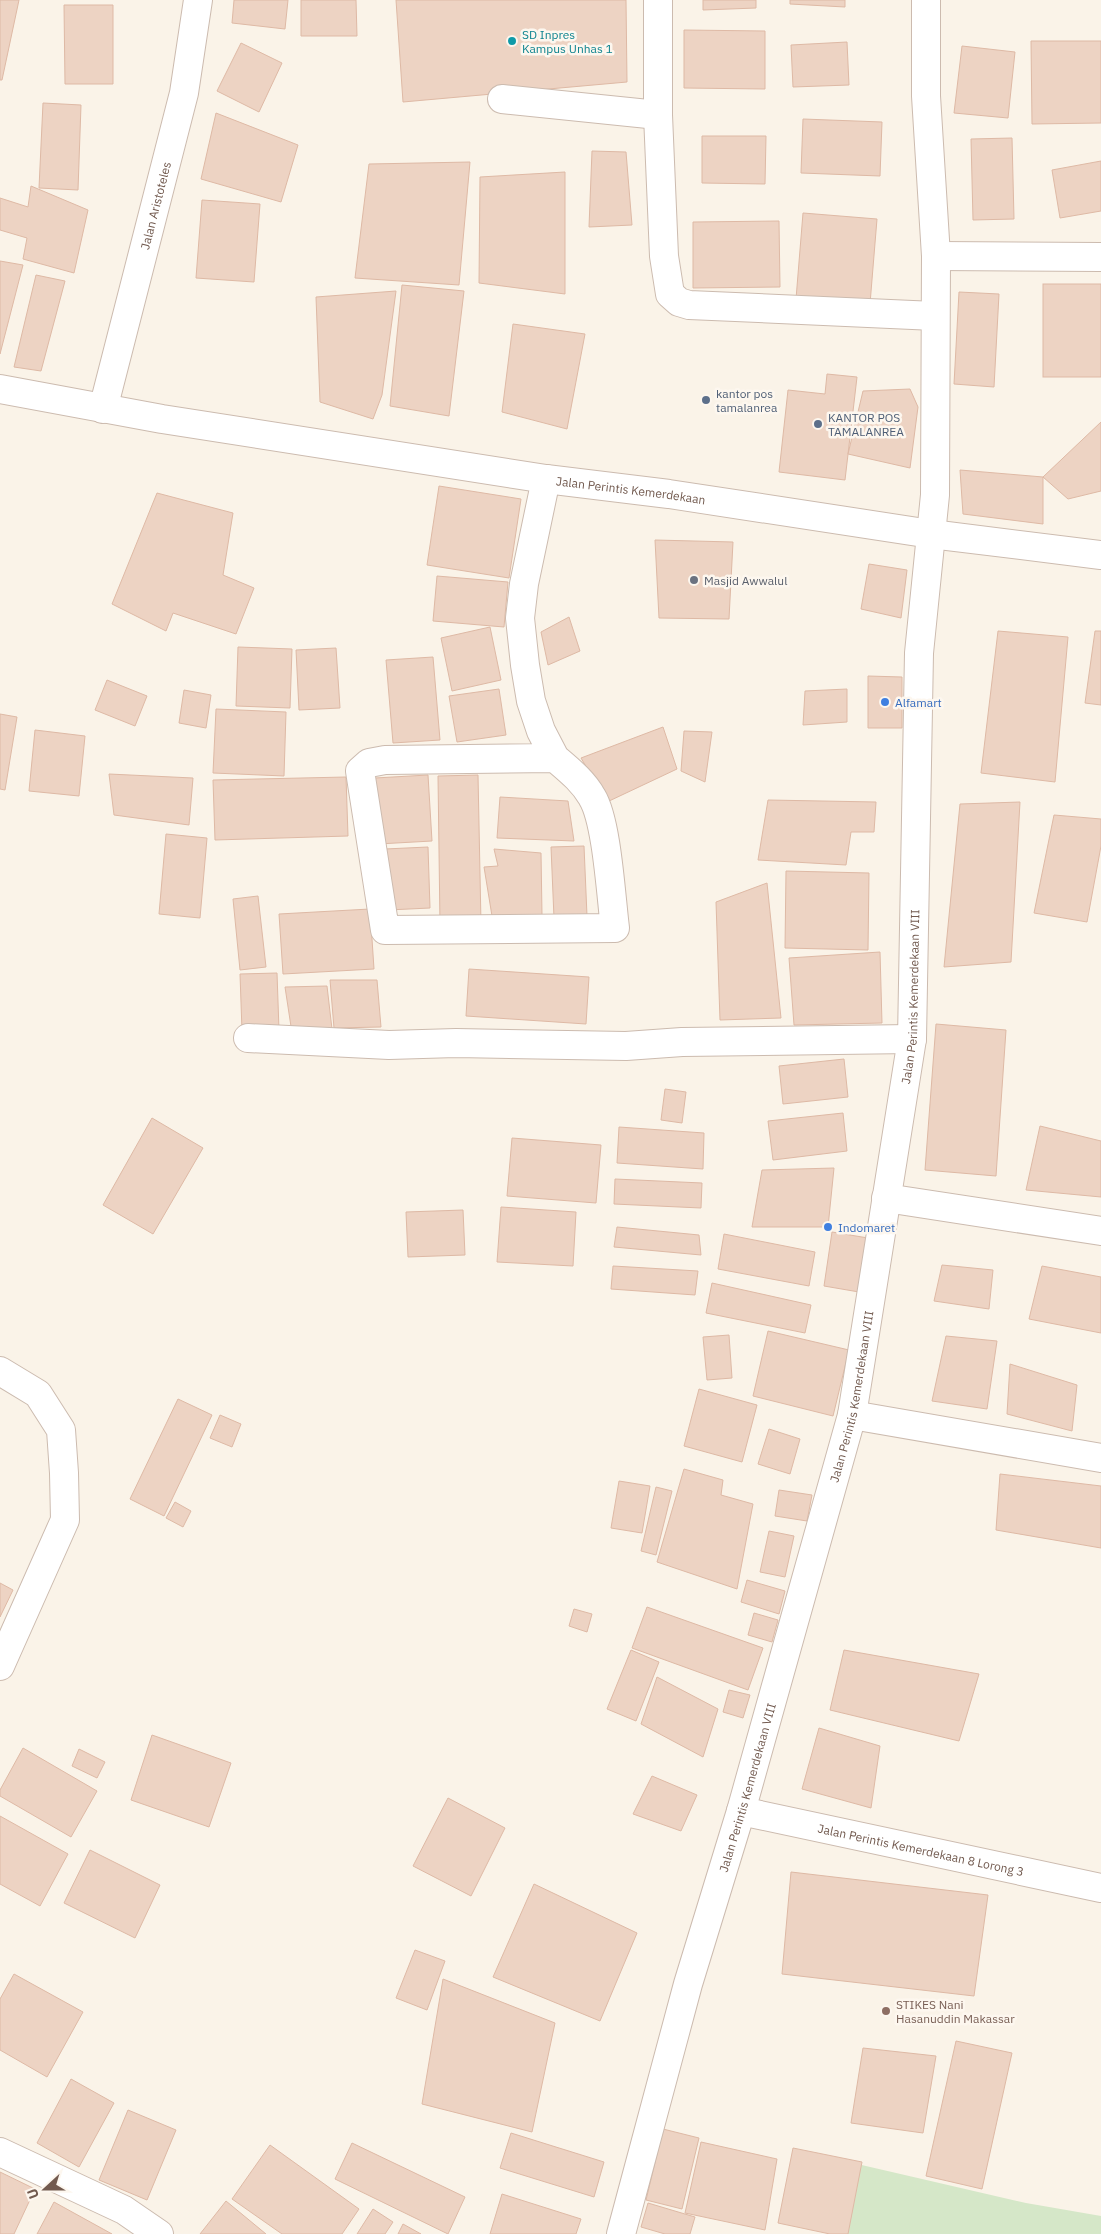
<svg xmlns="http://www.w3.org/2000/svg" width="1101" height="2234" viewBox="0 0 1101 2234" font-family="'IBM Plex Sans',sans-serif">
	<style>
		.green { fill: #d5e7c8 }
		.building { fill: #edd3c3; stroke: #deb9a5 }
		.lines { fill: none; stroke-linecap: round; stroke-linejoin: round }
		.minor-casing { stroke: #ccbbaf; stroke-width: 30 }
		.minor { stroke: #fff; stroke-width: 28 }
		.culture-dot { fill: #0f9aa8; stroke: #fdf7ef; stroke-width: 2 }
		.service-dot { fill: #5c6f8a; stroke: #fdf7ef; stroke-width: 2 }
		.worship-dot { fill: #6b7280; stroke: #fdf7ef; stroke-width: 2 }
		.shop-dot { fill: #3f7fe0; stroke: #fdf7ef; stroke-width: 2 }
		.education-dot { fill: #8d6e63; stroke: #fdf7ef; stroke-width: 2 }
		.labels { text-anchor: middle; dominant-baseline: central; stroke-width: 5; stroke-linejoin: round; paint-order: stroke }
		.culture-label { font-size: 12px; fill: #0d838f; stroke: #fdf7ef; text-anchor: start }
		.street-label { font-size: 12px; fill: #725a4f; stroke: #fdf7ef }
		.service-label { font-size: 12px; fill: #4e5e75; stroke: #fdf7ef; text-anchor: start }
		.worship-label { font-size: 12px; fill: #5b616d; stroke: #fdf7ef; text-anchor: start }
		.shop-label { font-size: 12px; fill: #366cbe; stroke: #fdf7ef; text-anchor: start }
		.education-label { font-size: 12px; fill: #785e54; stroke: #fdf7ef; text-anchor: start }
	</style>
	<rect width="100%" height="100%" fill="#faf3e8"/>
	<polygon class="green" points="853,2163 1026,2203 1101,2216 1101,2234 847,2234"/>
	<g class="building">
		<polygon points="0,0 19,0 2,80 0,80"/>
		<polygon points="234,0 288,0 285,29 232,23"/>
		<polygon points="301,0 356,0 357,36 301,36"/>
		<polygon points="396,0 626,0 627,82 403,102"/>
		<polygon points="703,0 756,0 756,8 703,10"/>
		<polygon points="790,0 845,0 845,7 790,4"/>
		<polygon points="64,5 113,5 113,84 65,84"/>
		<polygon points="684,30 765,31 765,89 684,88"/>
		<polygon points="1031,41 1101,41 1101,123 1032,124"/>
		<polygon points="847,42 849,85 793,87 791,45"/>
		<polygon points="241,43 282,63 259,112 217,91"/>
		<polygon points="962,46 1015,52 1008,118 954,113"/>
		<polygon points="43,103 81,105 78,190 39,188"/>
		<polygon points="216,113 298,145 281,202 201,179"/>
		<polygon points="803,119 882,122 880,176 801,173"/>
		<polygon points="702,136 766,136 765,184 702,183"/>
		<polygon points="1012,138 1014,219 973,220 971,139"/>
		<polygon points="592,151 626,152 632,225 589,227"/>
		<polygon points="1101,161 1101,211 1060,218 1052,170"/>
		<polygon points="470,162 459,285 355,278 369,164"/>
		<polygon points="565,172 565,294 479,283 480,177"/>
		<polygon points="31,186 88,210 74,273 23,259 27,238 0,230 0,198 28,207"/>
		<polygon points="202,200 260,204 254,282 196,278"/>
		<polygon points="803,213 877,219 870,304 796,299"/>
		<polygon points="779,221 780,287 693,288 693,222"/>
		<polygon points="0,261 23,265 0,354"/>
		<polygon points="36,275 65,281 41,371 14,367"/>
		<rect x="1043" y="284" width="58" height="93"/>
		<polygon points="402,285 464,291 449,416 390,406"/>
		<polygon points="396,291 382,395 373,419 320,402 316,297"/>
		<polygon points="959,292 999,294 994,387 954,384"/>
		<polygon points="513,324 585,334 567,429 502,412"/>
		<polygon points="827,374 857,377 845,480 779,472 788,390 825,394"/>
		<polygon points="910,389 918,407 910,468 848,454 863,391"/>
		<polygon points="1101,422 1101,491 1068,499 1043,477"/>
		<polygon points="960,470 1043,477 1043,524 963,514"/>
		<polygon points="439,486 521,499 509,578 427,565"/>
		<polygon points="157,493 233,513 223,575 254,588 236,634 173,613 166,631 112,604"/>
		<polygon points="655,540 733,542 729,619 659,618"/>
		<polygon points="869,564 907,570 901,618 861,609"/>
		<polygon points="437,576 508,582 504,627 433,621"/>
		<polygon points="569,617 580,651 548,665 541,632"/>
		<polygon points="490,627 501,680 452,691 441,638"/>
		<polygon points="998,631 1068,637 1055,782 981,773"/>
		<polygon points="1095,631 1101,631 1101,705 1085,703"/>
		<polygon points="238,647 292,649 290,708 236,706"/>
		<polygon points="336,648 340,708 299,710 296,650"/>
		<polygon points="433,657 440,740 393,743 386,660"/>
		<polygon points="868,676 902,677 902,728 868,728"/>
		<polygon points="107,680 147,696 135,726 95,710"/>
		<polygon points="499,689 506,735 457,742 449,696"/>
		<polygon points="847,689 847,722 803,725 805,691"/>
		<polygon points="184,690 211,695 206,728 179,723"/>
		<polygon points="216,709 286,712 284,776 213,773"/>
		<polygon points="0,714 17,717 5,790 0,789"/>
		<polygon points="663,727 677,769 607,802 581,758"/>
		<polygon points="35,730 85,736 79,796 29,791"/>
		<polygon points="684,731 712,732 705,782 681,771"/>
		<polygon points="109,774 193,778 189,825 114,815"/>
		<polygon points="428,775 432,841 378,844 375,778"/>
		<polygon points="478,775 481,924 440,925 438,776"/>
		<polygon points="346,777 348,836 215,840 213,780"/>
		<polygon points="500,797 568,801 574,841 497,838"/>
		<polygon points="768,800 876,802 874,832 851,832 846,865 758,860"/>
		<polygon points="1020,802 1011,962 944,967 960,804"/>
		<polygon points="1054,815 1101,819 1101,846 1087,922 1034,913"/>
		<polygon points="166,834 207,838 200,918 159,914"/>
		<polygon points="584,846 587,916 554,918 551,847"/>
		<polygon points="428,847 430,908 388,910 385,849"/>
		<polygon points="494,849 541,853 542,915 492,916 484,867 498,866"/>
		<polygon points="786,871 869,873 868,950 785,948"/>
		<polygon points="767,883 781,1018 720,1020 716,902"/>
		<polygon points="258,896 266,967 240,970 233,899"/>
		<polygon points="370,909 374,969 283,974 279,914"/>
		<polygon points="880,952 882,1023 794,1025 789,958"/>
		<polygon points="469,969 589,977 586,1024 466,1016"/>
		<polygon points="277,973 279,1030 242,1031 240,974"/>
		<polygon points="330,980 377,980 381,1027 334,1028"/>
		<polygon points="327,986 332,1029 292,1033 285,987"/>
		<polygon points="936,1024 1006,1030 996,1176 925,1170"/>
		<polygon points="844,1059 848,1097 783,1104 779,1066"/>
		<polygon points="665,1089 686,1092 682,1123 661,1120"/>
		<polygon points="843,1113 847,1151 773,1160 768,1121"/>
		<polygon points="152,1118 203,1148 153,1234 103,1205"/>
		<polygon points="1040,1126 1101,1141 1101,1197 1026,1190"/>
		<polygon points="619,1127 704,1133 703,1169 617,1163"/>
		<polygon points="512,1138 601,1145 596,1203 507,1196"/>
		<polygon points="834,1168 828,1227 752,1227 762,1170"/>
		<polygon points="615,1179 702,1183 701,1208 614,1204"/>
		<polygon points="501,1207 576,1212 573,1266 497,1262"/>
		<polygon points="463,1210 465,1255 408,1257 406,1212"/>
		<polygon points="617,1227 699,1235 701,1255 614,1247"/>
		<polygon points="832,1232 868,1238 859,1292 824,1286"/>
		<polygon points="724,1234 815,1252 809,1286 718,1269"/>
		<polygon points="942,1265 993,1270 989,1309 934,1301"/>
		<polygon points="613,1266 698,1271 695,1295 611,1289"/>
		<polygon points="1042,1266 1101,1277 1101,1333 1029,1319"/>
		<polygon points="712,1283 811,1305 805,1333 706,1313"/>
		<polygon points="768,1331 849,1350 833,1416 753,1396"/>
		<polygon points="729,1335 732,1378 707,1380 703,1337"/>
		<polygon points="946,1336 997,1341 987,1409 932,1401"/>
		<polygon points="1010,1364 1077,1385 1072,1431 1007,1414"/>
		<polygon points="699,1389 757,1405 742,1462 684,1446"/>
		<polygon points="178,1399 212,1415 164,1516 130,1499"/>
		<polygon points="220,1415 241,1424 232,1447 210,1438"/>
		<polygon points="769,1429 800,1439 790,1474 758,1464"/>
		<polygon points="684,1469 723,1480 721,1495 753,1504 737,1589 657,1562"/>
		<polygon points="1000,1474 1101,1486 1101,1548 996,1530"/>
		<polygon points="619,1481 650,1486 642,1533 611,1528"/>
		<polygon points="656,1487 672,1491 656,1555 641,1551"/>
		<polygon points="779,1490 812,1495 807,1521 775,1516"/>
		<polygon points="175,1502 191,1511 183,1527 166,1518"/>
		<polygon points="769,1531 794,1536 785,1577 760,1572"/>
		<polygon points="747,1580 785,1591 779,1614 741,1602"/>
		<polygon points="0,1583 13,1590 0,1617"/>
		<polygon points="647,1607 763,1648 748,1690 632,1648"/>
		<polygon points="574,1609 592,1614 587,1632 569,1626"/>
		<polygon points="754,1613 778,1620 772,1642 748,1635"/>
		<polygon points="631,1650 659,1662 636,1721 607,1709"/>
		<polygon points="844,1650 979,1674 959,1741 830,1710"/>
		<polygon points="657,1677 718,1709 703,1757 641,1724"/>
		<polygon points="729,1690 750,1695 743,1718 723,1712"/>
		<polygon points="819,1728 880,1746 871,1808 802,1789"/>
		<polygon points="152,1735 231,1763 209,1827 131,1800"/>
		<polygon points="23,1748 97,1791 71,1837 0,1796 0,1790"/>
		<polygon points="79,1749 105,1762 97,1778 72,1766"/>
		<polygon points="652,1776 697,1795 681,1831 633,1814"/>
		<polygon points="448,1798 505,1828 471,1896 413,1866"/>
		<polygon points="0,1816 68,1854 40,1906 0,1884"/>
		<polygon points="90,1850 160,1885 135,1938 64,1903"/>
		<polygon points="791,1872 988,1895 974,1996 782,1974"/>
		<polygon points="534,1884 637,1933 600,2021 493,1977"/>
		<polygon points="415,1950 445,1961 427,2010 396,1998"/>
		<polygon points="14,1974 83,2012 47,2077 0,2050 0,1999"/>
		<polygon points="443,1979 555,2023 532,2132 422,2104"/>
		<polygon points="956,2041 1012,2053 982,2189 926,2176"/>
		<polygon points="863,2048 936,2056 923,2133 851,2123"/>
		<polygon points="71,2079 114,2103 79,2167 37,2143"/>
		<polygon points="128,2110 176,2130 147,2200 99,2180"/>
		<polygon points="663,2129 699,2138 682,2209 646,2200"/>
		<polygon points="511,2133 604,2162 594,2197 500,2168"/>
		<polygon points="701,2142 777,2159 765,2230 685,2213"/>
		<polygon points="352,2143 465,2197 448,2234 335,2179"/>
		<polygon points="270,2145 359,2209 342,2234 282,2234 232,2199"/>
		<polygon points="793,2148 862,2162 848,2234 830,2234 778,2223"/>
		<polygon points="0,2172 35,2189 14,2234 0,2234"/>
		<polygon points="502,2194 581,2219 576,2234 490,2234"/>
		<polygon points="226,2201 266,2234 200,2234"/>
		<polygon points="54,2202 112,2234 37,2234"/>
		<polygon points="648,2203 695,2217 690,2234 665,2234 641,2227"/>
		<polygon points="373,2209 393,2222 385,2234 357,2234"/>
		<polygon points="403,2224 421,2234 398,2234"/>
	</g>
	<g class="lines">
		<defs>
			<g id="minor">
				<polyline points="658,0 658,115 664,256 670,294 679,302 689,305 935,316"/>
				<polyline points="502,99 658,115"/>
				<polyline points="936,256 1101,257"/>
				<path id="s1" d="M0 389 162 419 546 479 669 494 931 534 1101 555"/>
				<path id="s2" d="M103 409 184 93 198 0"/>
				<path d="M546 479 524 584 520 618 525 665 531 701 541 731 555 758 385 760 369 763 360 771 385 930 615 928C611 897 607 821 592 797 583 781 569 770 555 758"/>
				<polyline points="248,1038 389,1045 456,1043 626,1046 682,1042 912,1039"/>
				<polyline points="886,1198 1101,1231"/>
				<polyline points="0,1371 38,1394 61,1430 64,1473 65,1520 0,1666"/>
				<polyline points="852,1415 1101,1458"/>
				<path id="s3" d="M741 1811 1101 1888"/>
				<polyline points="0,2152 124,2210 159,2234"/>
				<path id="s4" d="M621 2234 688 1984 741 1811 852 1415 912 1039 919 653 935 495 936 256 926 96V0"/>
			</g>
		</defs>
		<use href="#minor" class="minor-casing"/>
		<use href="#minor" class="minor"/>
	</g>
	<circle class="culture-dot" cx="512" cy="41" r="5"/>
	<g class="service-dot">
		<circle cx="706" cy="400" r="5"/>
		<circle cx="818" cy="424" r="5"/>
	</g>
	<circle class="worship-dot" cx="694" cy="580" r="5"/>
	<g class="shop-dot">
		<circle cx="885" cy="702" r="5"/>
		<circle cx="828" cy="1227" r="5"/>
	</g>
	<circle class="education-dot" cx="886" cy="2011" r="5"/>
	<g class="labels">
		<g class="culture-label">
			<text x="522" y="34">SD Inpres<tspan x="522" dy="14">Kampus Unhas 1</tspan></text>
		</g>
		<g class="street-label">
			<text stroke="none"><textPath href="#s2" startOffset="210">Jalan Aristoteles</textPath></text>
			<text stroke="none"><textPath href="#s1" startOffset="639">Jalan Perintis Kemerdekaan</textPath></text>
			<text stroke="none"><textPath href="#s4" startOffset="1274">Jalan Perintis Kemerdekaan VIII</textPath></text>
			<text stroke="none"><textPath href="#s4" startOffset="869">Jalan Perintis Kemerdekaan VIII</textPath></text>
			<text stroke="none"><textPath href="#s4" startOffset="464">Jalan Perintis Kemerdekaan VIII</textPath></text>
			<text stroke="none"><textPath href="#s3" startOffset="184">Jalan Perintis Kemerdekaan 8 Lorong 3</textPath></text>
		</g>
		<g class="service-label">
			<text x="716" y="393">kantor pos<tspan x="716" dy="14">tamalanrea</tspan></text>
			<text x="828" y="417">KANTOR POS<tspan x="828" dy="14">TAMALANREA</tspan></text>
		</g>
		<g class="worship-label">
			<text x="704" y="580">Masjid Awwalul</text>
		</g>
		<g class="shop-label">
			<text x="895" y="702">Alfamart</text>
			<text x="838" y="1227">Indomaret</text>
		</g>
		<g class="education-label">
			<text x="896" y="2004">STIKES Nani<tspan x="896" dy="14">Hasanuddin Makassar</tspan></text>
		</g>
	</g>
	<g transform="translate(45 2189) rotate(249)" stroke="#fdf7ef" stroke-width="4" paint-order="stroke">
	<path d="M0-4L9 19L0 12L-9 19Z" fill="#725a4f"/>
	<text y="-8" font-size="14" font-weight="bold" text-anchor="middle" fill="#725a4f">U</text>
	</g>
</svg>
